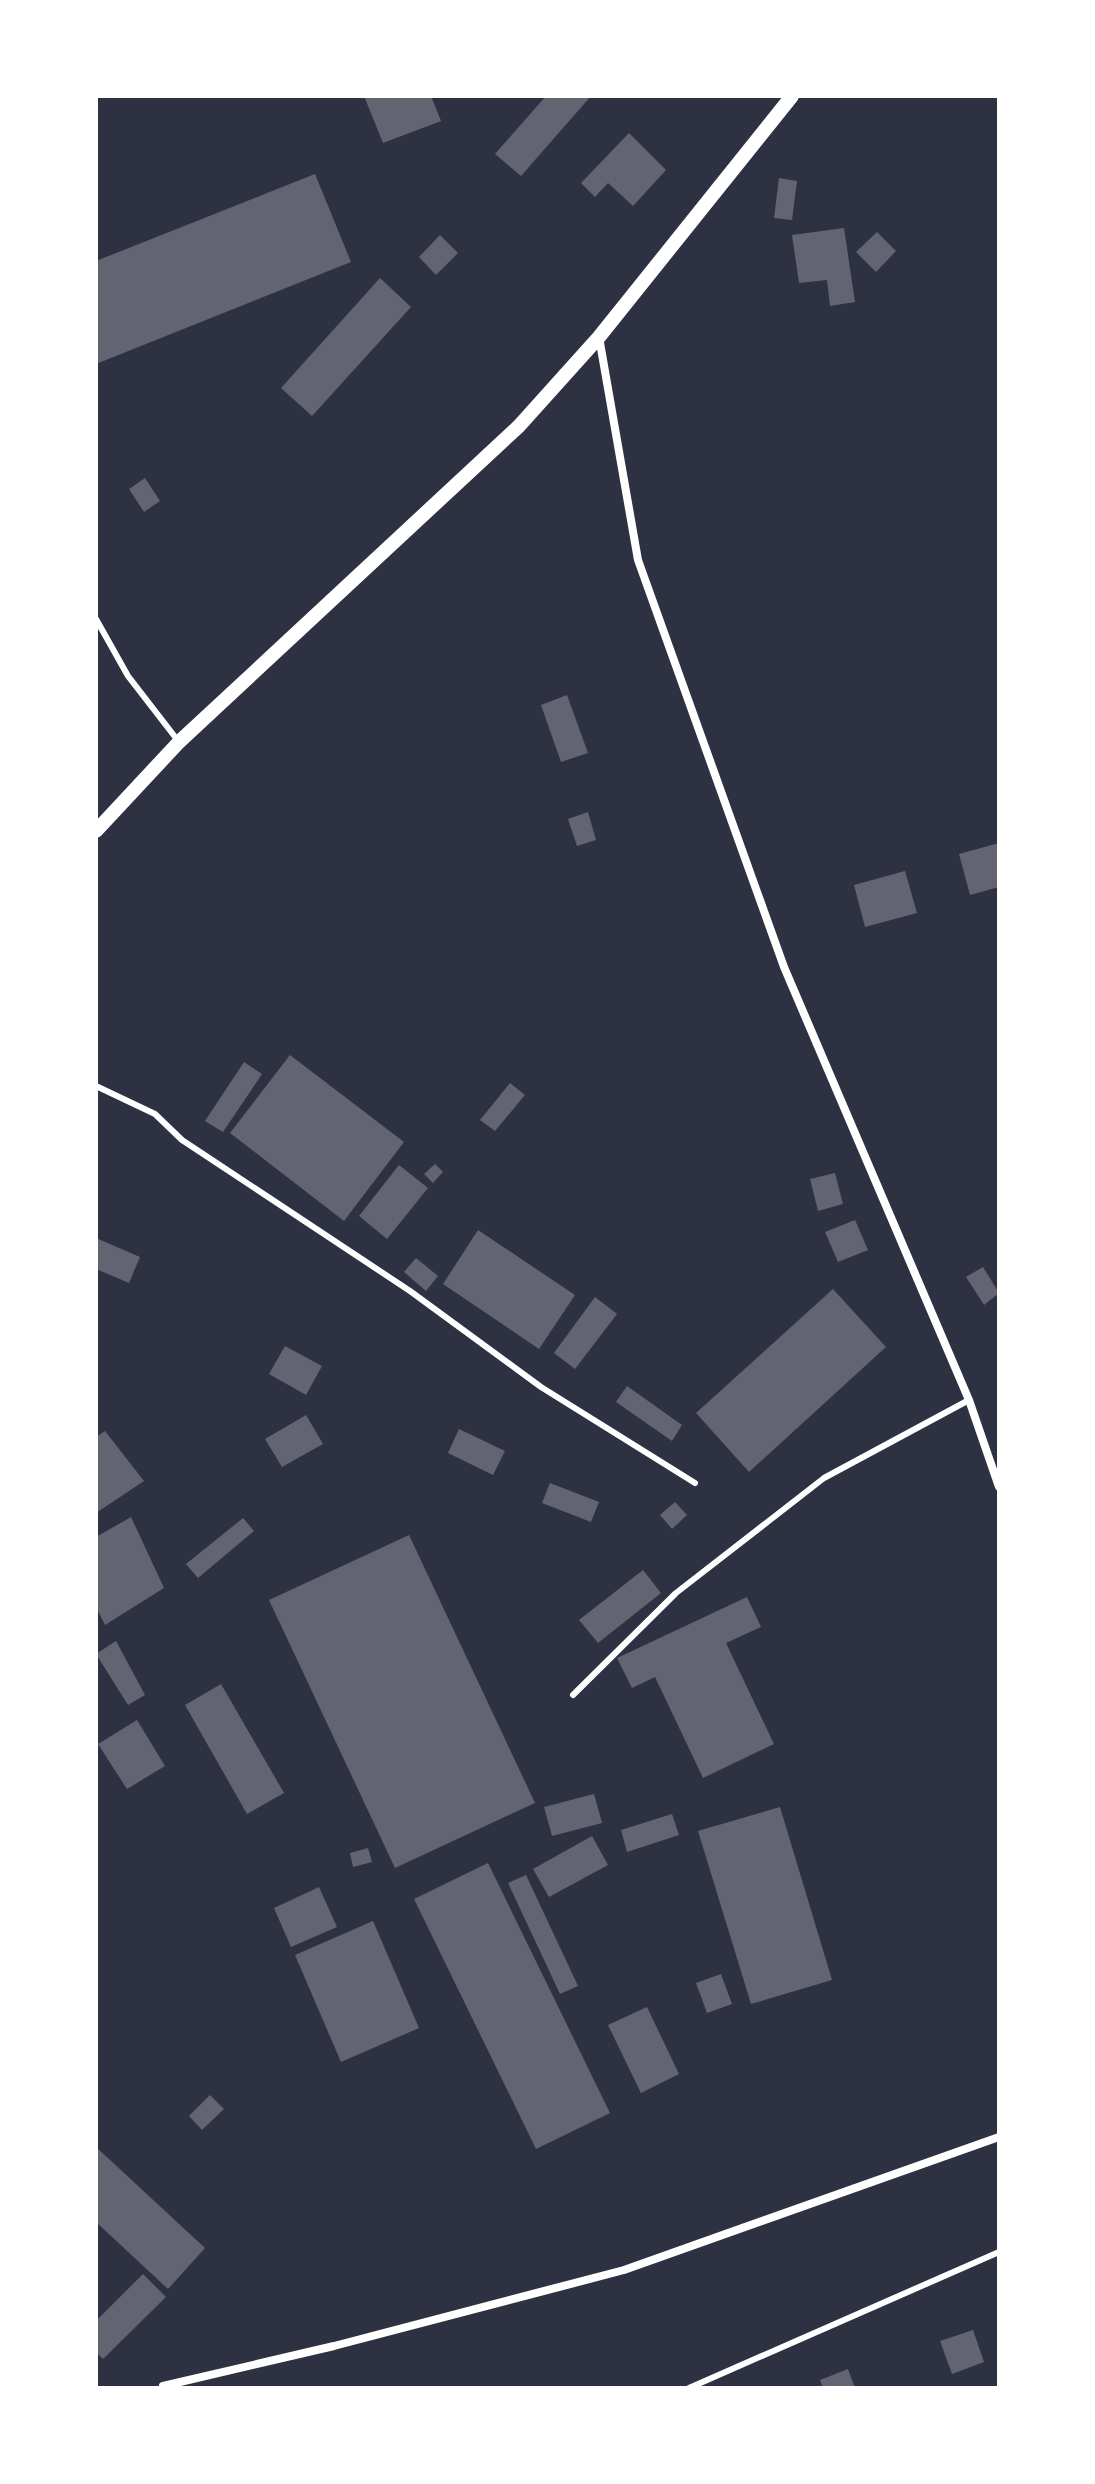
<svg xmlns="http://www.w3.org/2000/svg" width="1095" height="2484" viewBox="0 0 1095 2484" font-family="Helvetica,sans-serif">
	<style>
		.building { fill: #626471 }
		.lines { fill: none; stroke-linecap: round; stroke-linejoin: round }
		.service { stroke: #fff; stroke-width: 6 }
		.minor { stroke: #fff; stroke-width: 8 }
		.tertiary { stroke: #fff; stroke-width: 14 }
	</style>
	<rect width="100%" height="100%" fill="#2d3142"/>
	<g class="building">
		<polygon points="364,96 431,96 441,121 383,143"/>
		<polygon points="546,96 591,96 521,176 495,154"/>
		<polygon points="629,133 666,170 633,206 608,183 595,197 581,183"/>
		<polygon points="315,174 351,262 96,364 96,261"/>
		<polygon points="779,178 797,181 792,220 774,218"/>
		<polygon points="844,228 855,302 830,306 827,280 799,283 792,235"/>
		<polygon points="877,232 896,251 876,272 856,252"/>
		<polygon points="440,235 458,253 436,275 419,257"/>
		<polygon points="380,278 411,307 312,416 281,388"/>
		<polygon points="145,478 160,501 144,512 129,489"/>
		<polygon points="567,695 588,753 561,762 541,705"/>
		<polygon points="588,812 596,840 577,846 568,819"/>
		<polygon points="999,843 999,887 970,895 959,854"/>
		<polygon points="905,871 917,913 865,927 854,885"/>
		<polygon points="290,1055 404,1142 344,1221 230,1133"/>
		<polygon points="244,1062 262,1074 223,1132 205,1121"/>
		<polygon points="510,1083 525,1095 495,1131 480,1120"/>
		<polygon points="435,1164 443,1172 433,1183 424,1174"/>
		<polygon points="399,1165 428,1188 387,1239 359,1216"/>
		<polygon points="835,1173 843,1204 818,1211 810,1179"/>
		<polygon points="855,1220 868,1250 838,1262 825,1232"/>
		<polygon points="478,1230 575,1295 539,1349 443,1284"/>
		<polygon points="96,1238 140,1257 129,1283 96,1269"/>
		<polygon points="416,1258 438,1276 426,1291 404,1272"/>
		<polygon points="983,1267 999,1293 984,1305 966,1277"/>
		<polygon points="833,1289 886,1347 749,1472 696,1413"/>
		<polygon points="595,1297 617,1314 575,1369 554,1353"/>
		<polygon points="285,1346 322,1366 306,1395 269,1374"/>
		<polygon points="627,1386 682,1425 672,1441 616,1402"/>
		<polygon points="306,1415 323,1444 282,1467 265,1439"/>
		<polygon points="459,1429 505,1451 493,1475 448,1453"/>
		<polygon points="105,1431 144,1481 96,1513 96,1437"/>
		<polygon points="550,1483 599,1502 591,1522 542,1503"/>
		<polygon points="675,1502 687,1515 672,1529 660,1515"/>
		<polygon points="131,1517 164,1588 105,1625 96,1607 96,1537"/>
		<polygon points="243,1518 254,1531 198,1578 186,1564"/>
		<polygon points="409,1535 535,1803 395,1868 269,1600"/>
		<polygon points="643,1570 661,1593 598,1643 579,1620"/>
		<polygon points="747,1597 761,1627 726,1643 774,1744 703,1778 655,1677 632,1688 617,1658"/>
		<polygon points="116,1641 145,1695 128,1705 96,1654"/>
		<polygon points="221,1684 284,1793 247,1814 185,1705"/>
		<polygon points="137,1720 165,1766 127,1789 98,1744"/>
		<polygon points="594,1794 602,1823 552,1836 544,1807"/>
		<polygon points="780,1807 832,1980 751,2004 698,1831"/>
		<polygon points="672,1814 679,1835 627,1852 621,1830"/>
		<polygon points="592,1836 608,1865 549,1897 533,1869"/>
		<polygon points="368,1848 372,1862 353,1867 350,1853"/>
		<polygon points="488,1863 610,2113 536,2149 414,1899"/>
		<polygon points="526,1875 578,1986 560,1994 508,1883"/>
		<polygon points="319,1887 337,1927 291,1947 274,1908"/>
		<polygon points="373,1921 419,2028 341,2062 295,1955"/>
		<polygon points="721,1974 732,2004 707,2013 696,1983"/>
		<polygon points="647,2007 679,2074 641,2093 608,2025"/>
		<polygon points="210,2095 224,2109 202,2130 189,2116"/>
		<polygon points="96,2147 205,2248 168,2289 96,2222"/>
		<polygon points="143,2274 166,2297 103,2359 96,2352 96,2321"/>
		<polygon points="973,2330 984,2362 952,2374 940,2341"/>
		<polygon points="848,2369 855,2388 823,2388 820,2380"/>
	</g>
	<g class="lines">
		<g class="service">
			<polyline points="96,619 128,676 179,742"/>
			<polyline points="96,1086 155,1114 182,1140 410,1291 541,1387 695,1483"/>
			<polyline points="573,1695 676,1593 824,1478 969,1400"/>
			<polyline points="689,2388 999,2252"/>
		</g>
		<g class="minor">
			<polyline points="599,337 638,560 784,967 969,1400 999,1487"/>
			<polyline points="163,2386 334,2346 624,2270 999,2137"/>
		</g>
		<polyline class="tertiary" points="96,831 179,742 519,426 599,337 792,96"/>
	</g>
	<rect width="1095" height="2484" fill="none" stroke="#ffffff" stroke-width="196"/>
</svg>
